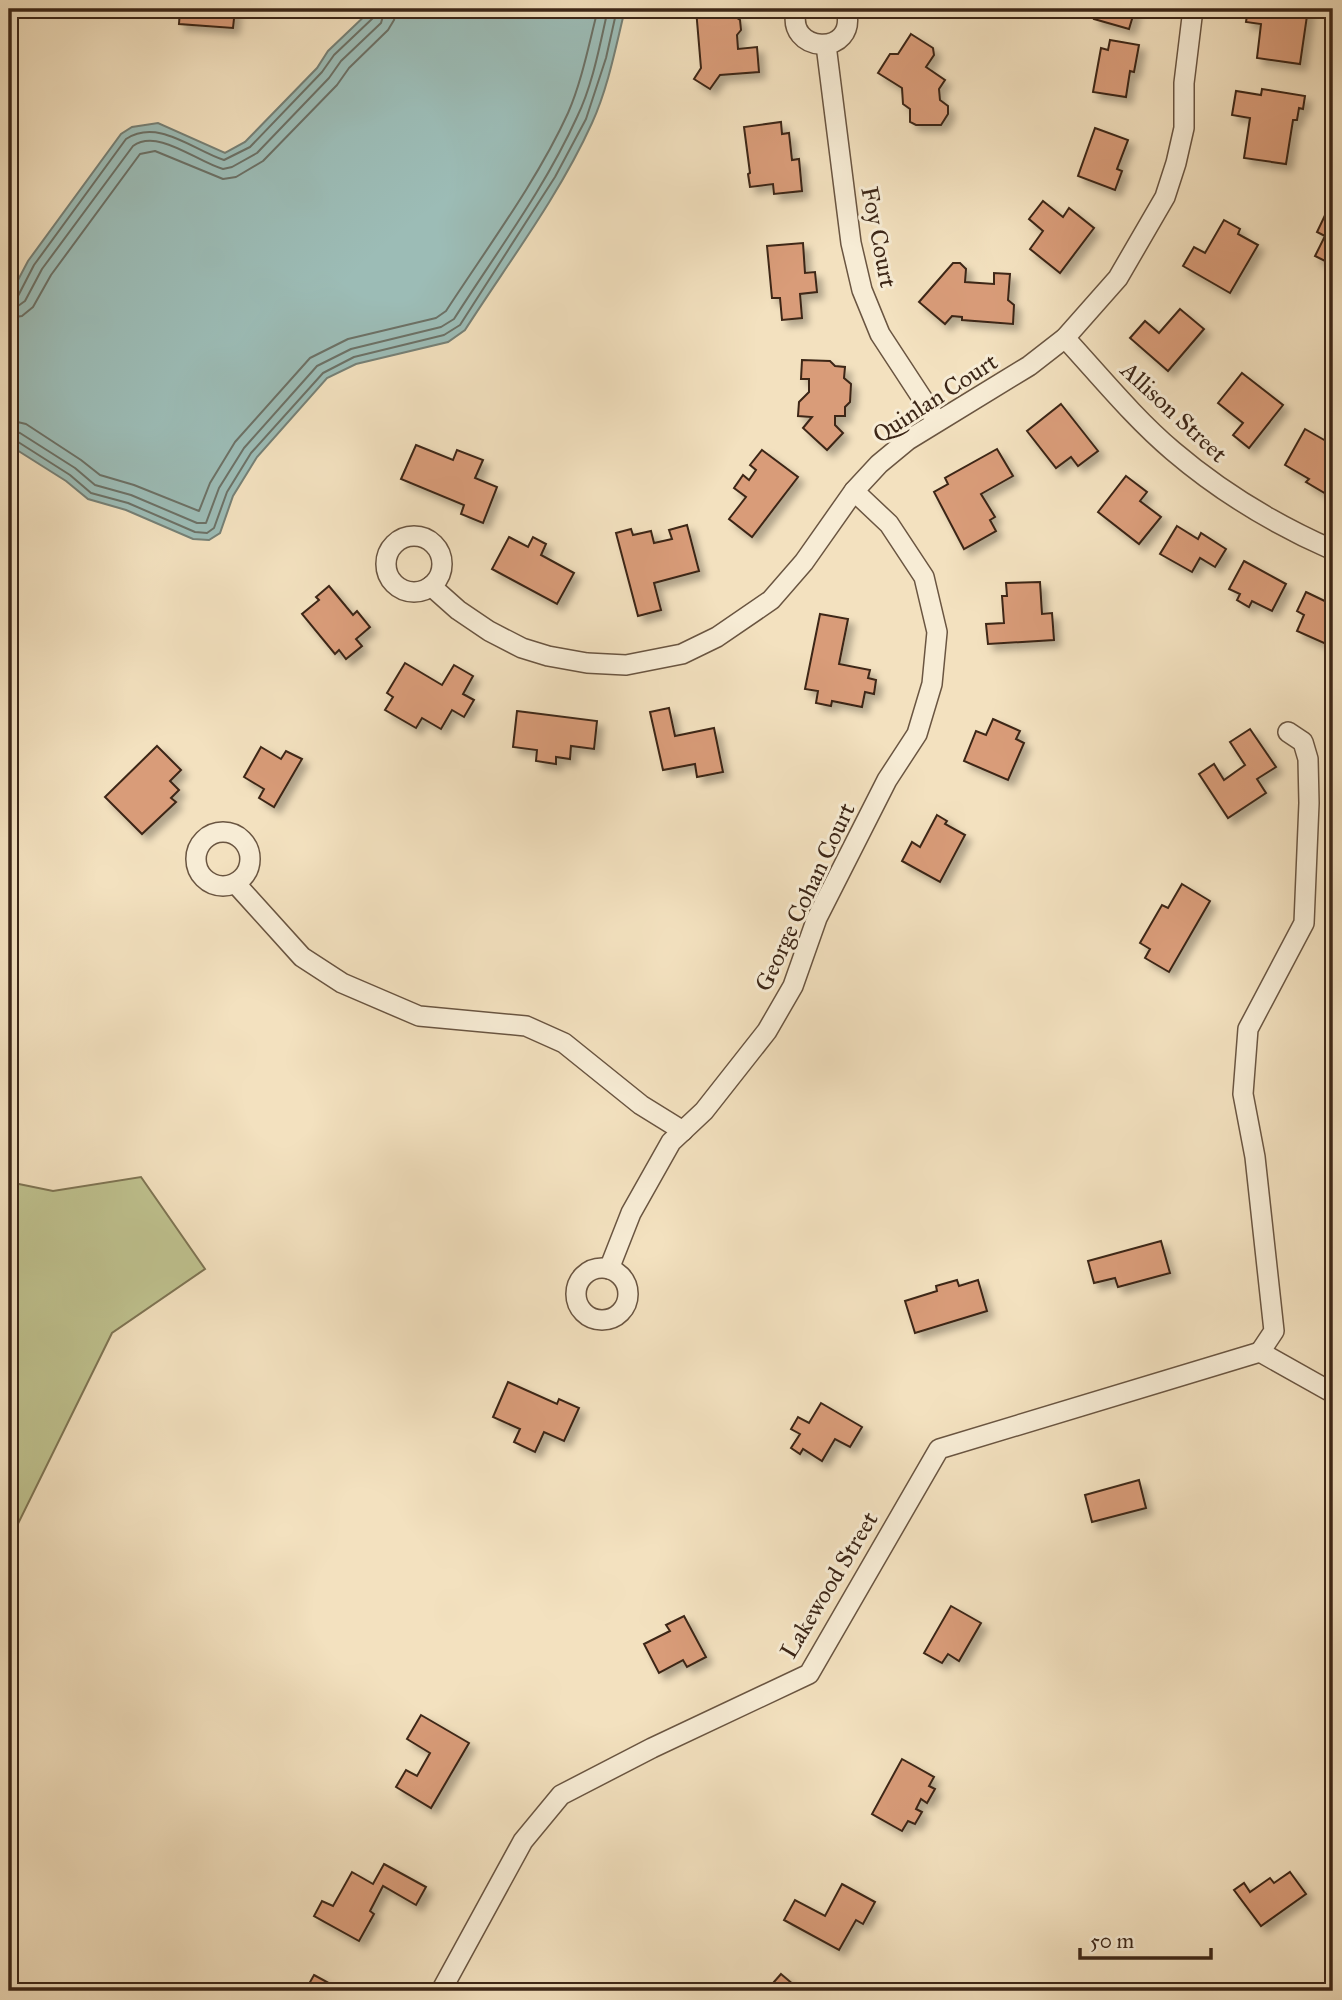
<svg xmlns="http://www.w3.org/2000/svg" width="1342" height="2000" viewBox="0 0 1342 2000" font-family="'IM FELL Great Primer',serif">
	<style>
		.green { fill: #bfc28f; stroke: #7e7453; stroke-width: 2 }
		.water { fill: #9cbcb6; stroke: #768076; stroke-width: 2 }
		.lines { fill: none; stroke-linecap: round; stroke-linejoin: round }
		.shore { stroke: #6c7166; stroke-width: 2 }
		.building { fill: #d99c79; stroke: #3c2617; stroke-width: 2; filter: url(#shadow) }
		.minor-casing { stroke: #6a5541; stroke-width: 22 }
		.minor { stroke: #f7ecd5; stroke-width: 19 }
		.labels { text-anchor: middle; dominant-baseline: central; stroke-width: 6; stroke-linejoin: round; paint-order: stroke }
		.street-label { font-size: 24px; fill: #3c2617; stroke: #f7ecd5 }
	</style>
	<defs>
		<filter id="shadow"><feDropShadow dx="6" dy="6" stdDeviation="3.5" flood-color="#0004"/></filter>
	</defs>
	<rect width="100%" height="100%" fill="#f3e1bf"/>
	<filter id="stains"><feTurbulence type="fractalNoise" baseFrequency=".00286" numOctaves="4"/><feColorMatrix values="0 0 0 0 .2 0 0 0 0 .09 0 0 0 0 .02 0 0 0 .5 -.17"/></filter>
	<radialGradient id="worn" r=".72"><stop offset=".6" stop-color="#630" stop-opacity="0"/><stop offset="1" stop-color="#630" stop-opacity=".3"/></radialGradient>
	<polygon class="green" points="141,1177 205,1269 112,1333 9,1542 9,1182 53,1191"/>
	<path class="water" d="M372 9H625C616 46 608 88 592 123 559 196 508 263 465 330L448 342 356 364 327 378 257 457 233 496 220 533 209 540 193 539 126 510 88 499 66 481 9 445V297L28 261 121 134 132 127 158 123 225 153 245 142 317 68 328 51Z"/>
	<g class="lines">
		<g class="shore">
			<path d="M9 299 18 296 34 265 126 139C158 118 193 150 224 160L250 147 322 72 334 55 374 17 377 9"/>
			<path d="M9 308 18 306 25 301 42 269 133 146C158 128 197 162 223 169L232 167 257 153 329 78 341 61 381 23 385 9"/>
			<polyline points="9,318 22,316 33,307 51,275 140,154 155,151 223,179 236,177 263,161 337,85 349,68 388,30 394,20 396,9"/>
			<path d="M9 420 26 424 81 460 100 475 134 485 199 511 210 483 235 442 310 358 348 339 436 318 446 311C487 248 537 181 568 113 582 81 589 43 598 9"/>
			<path d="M9 430 20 433 75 468 95 485 131 495 197 523H206L219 488 244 448 317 366 351 349 441 327 454 319C496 253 545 188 577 117 593 84 600 44 608 9"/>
			<polyline points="9,439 15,440 70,475 91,493 128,503 195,532 207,533 214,528 227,492 251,453 323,373 354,357 444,335 460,325 555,177 586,119 606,58 617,9"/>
		</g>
	</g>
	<g class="building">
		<polygon points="180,9 235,9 233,28 179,24"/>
		<polygon points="696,9 733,9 733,15 740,20 741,30 737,35 738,49 757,47 759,72 720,75 710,89 694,79 701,68"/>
		<polygon points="1097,9 1135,9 1129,29 1094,19"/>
		<polygon points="1248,9 1308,9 1300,64 1257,58 1261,24 1246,22"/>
		<polygon points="911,34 933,48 934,55 926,67 945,80 939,89 940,100 948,106 948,114 941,125 916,125 910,122 910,109 903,104 902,88 878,73 890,54 898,54"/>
		<polygon points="1110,40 1139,45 1134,72 1130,71 1126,97 1093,92 1101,48 1108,50"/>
		<polygon points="1262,89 1305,96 1303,109 1299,108 1297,120 1293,120 1286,164 1244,158 1250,118 1232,115 1236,91 1261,95"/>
		<polygon points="781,122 782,134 789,133 792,160 799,159 802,191 774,194 773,184 750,187 748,174 750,173 744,127"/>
		<polygon points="1095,128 1128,140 1117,169 1122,171 1115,190 1078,176"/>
		<polygon points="1043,201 1063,217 1069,208 1094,228 1060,273 1030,249 1043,231 1029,219"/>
		<polygon points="1328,209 1333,212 1333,265 1315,256 1325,236 1317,232"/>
		<polygon points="1224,220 1240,229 1238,234 1258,245 1230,293 1183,266 1194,247 1205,253"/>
		<polygon points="803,243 805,273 815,272 817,292 800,294 802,318 782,320 780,298 772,298 767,246"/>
		<polygon points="953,263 960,263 966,269 965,282 994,284 994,273 1010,274 1008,300 1014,305 1013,324 962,320 962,317 952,316 945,324 919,302"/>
		<polygon points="1180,309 1204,329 1168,371 1130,338 1145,321 1159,333"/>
		<polygon points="802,360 830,361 835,366 845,367 844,378 851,384 850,402 845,407 845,416 835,416 835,425 843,433 827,450 803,428 812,417 798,416 799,402 809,392 809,379 801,379"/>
		<polygon points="1242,373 1283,405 1249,448 1233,435 1243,423 1218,403"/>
		<polygon points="1061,404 1098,451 1078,466 1071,457 1056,468 1027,431"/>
		<polygon points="1305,429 1333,445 1333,498 1306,482 1309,479 1285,465"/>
		<polygon points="416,445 453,460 457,450 483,460 475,478 497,487 483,523 461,514 464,505 401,479"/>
		<polygon points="997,449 1013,476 981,494 995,517 990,520 996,531 964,549 934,492 948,484 945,478"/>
		<polygon points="762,450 798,477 752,537 729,519 746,497 734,488 743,475 749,480 756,470 750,465"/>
		<polygon points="1126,476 1147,492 1140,501 1161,517 1139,544 1098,512"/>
		<polygon points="687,525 699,571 654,583 661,610 638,616 616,533 631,529 633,535 651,531 654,543 672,539 669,530"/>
		<polygon points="1177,526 1198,539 1201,533 1226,549 1215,567 1200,558 1192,572 1160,554"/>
		<polygon points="509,537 528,547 533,537 546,544 541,555 574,573 557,604 492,569"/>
		<polygon points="1244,561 1286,584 1272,611 1252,601 1249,607 1237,600 1240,594 1229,589"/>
		<polygon points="1040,582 1042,614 1052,613 1054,640 988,644 986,624 1004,623 1002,596 1007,596 1006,583"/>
		<polygon points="329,586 353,615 357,611 370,627 356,639 362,646 346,659 339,650 335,654 302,614 319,600 316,597"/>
		<polygon points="1306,592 1333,605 1333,647 1297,631 1304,615 1297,611"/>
		<polygon points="820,614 848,619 839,664 870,670 868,678 876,680 874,694 865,692 862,707 832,701 831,706 816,703 818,691 805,689"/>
		<polygon points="405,663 442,685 454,665 473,676 463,694 474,700 464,717 452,710 441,729 422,718 416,728 385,710 393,697 387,693"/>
		<polygon points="669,708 675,736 714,728 723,772 697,777 695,764 663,770 650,712"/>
		<polygon points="517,711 597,721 594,749 571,746 570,759 556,757 556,764 536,761 537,750 513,747"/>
		<polygon points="993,719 1020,731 1016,739 1024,743 1008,780 964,761 976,731 986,735"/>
		<polygon points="1250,729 1276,767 1257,779 1266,793 1228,818 1199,774 1214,764 1224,780 1245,765 1230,742"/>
		<polygon points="157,746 181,770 170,781 179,790 171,798 176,802 142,834 105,797"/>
		<polygon points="261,747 281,759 286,751 302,759 274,807 259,798 264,789 244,777"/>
		<polygon points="937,815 947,821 945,824 965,835 940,882 902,861 912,842 920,847"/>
		<polygon points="1182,884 1210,901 1169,972 1145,958 1150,949 1140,943 1162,905 1168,908"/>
		<polygon points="1161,1241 1170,1273 1118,1287 1115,1278 1094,1283 1088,1261"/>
		<polygon points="957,1280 959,1286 978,1280 987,1311 915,1333 905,1301 937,1291 936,1286"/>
		<polygon points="508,1382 557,1404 559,1399 579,1408 564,1441 544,1432 535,1452 514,1442 520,1429 493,1417"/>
		<polygon points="821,1403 862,1427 850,1447 835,1439 822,1461 803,1449 800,1454 791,1448 800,1434 791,1429 798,1417 809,1423"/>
		<polygon points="1139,1480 1146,1508 1092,1522 1085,1495"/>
		<polygon points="951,1606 981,1623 959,1661 948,1654 942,1663 924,1653"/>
		<polygon points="684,1616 706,1657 687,1667 683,1660 659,1673 644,1644 670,1631 666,1625"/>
		<polygon points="421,1715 469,1743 431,1808 396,1787 406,1770 417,1776 430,1753 407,1739"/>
		<polygon points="902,1759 934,1777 929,1786 935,1789 927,1803 921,1799 916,1809 922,1812 915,1824 908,1821 902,1831 872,1814"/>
		<polygon points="384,1864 426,1887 416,1905 383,1886 370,1911 374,1914 359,1941 314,1916 322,1901 333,1906 352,1872 373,1884"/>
		<polygon points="1290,1872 1306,1894 1261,1926 1234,1890 1244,1883 1250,1892 1270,1878 1274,1883"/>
		<polygon points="842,1884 875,1902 863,1924 856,1920 839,1950 784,1920 795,1900 825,1916"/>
		<polygon points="781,1974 801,1991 766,1991"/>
		<polygon points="314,1975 338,1988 336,1991 305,1991"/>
	</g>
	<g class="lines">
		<defs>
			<g id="minor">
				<path d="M797 9C783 53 859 59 846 9"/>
				<polyline points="826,45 851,243 862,290 880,334 937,421"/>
				<path d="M1065 338C1100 376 1134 418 1173 451 1221 492 1276 525 1333 550"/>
				<circle cx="414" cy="564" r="28"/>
				<polyline points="431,586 458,610 489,631 522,648 548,656 587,663 626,665 682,654 717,637 771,600 804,562 854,491 879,464 908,440 1029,366 1065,338 1118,278 1165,197 1176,163 1184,128 1184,83 1193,9"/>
				<circle cx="223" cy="859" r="27"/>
				<polyline points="236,884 302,957 342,983 419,1016 526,1026 564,1043 641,1105 683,1131"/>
				<circle cx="602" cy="1294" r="26"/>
				<polyline points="609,1269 631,1213 671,1142 704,1111 767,1031 793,986 817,918 887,780 917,734 932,684 937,632 924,577 889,524 854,491"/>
				<polyline points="1260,1352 1274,1331 1255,1157 1243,1094 1248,1029 1304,923 1309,803 1308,759 1303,742 1288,732"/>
				<polyline points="1260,1352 1333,1393"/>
				<polyline points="441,1991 523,1841 561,1795 652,1748 809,1674 939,1449 1260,1352"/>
			</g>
		</defs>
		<use href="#minor" class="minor-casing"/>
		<use href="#minor" class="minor"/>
	</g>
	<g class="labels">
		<g class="street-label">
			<text transform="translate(879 237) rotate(79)">Foy Court</text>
			<text transform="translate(935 398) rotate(-33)">Quinlan Court</text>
			<text transform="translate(1174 412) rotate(43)">Allison Street</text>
			<text transform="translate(805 897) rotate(-65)">George Cohan Court</text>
			<text transform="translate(829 1585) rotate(-59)">Lakewood Street</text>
		</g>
	</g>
	<rect width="1342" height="2000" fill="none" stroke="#f3e1bf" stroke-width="35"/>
	<rect x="10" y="10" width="1321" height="1979" fill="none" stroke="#3c2617" stroke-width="3.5"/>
	<rect x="18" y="18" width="1307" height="1965" fill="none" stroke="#3c2617" stroke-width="2"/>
	<path d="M1080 1948v10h131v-10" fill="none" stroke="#3c2617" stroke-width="3.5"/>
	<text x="1090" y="1948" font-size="21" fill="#3c2617" stroke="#f7ecd5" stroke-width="5" paint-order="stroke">50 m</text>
	<rect width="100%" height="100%" filter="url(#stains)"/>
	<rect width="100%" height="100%" fill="url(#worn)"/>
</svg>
